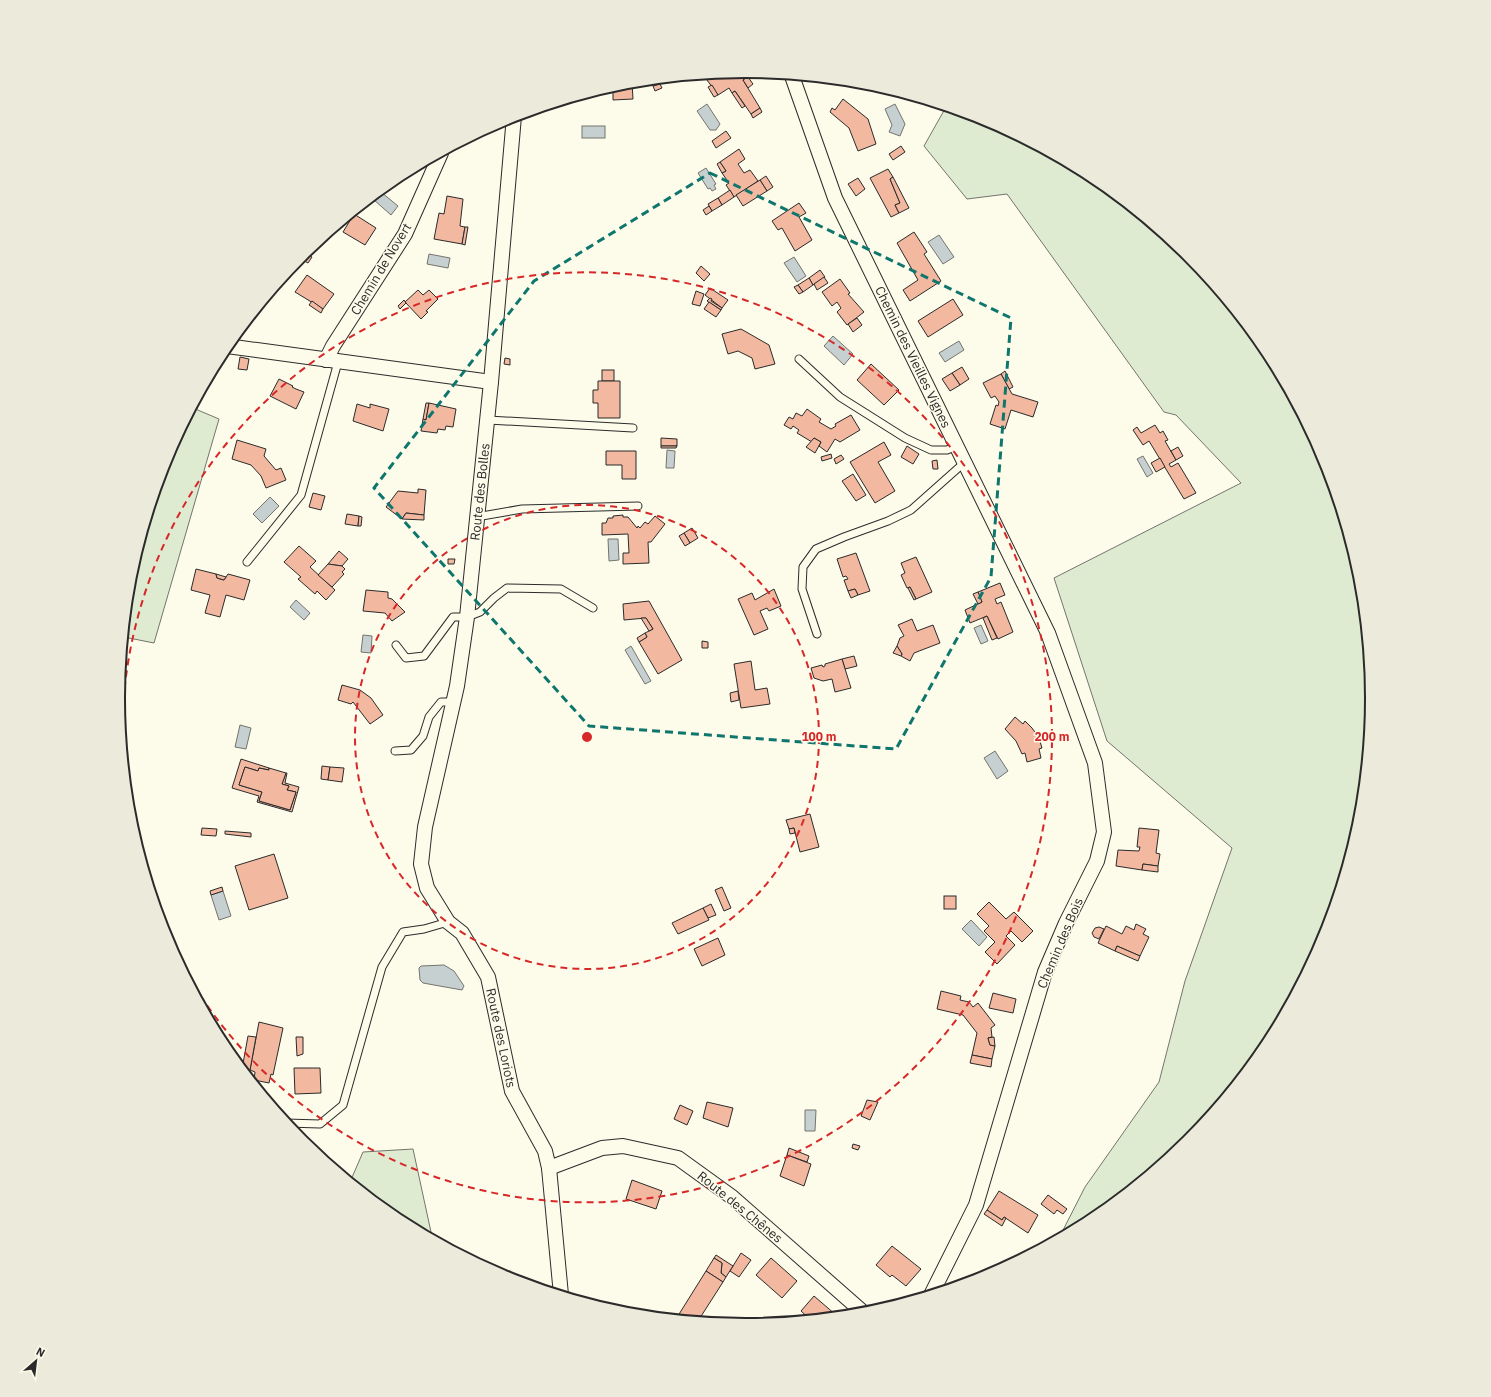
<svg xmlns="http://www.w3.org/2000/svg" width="1491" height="1397" viewBox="0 0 1491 1397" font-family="'IBM Plex Sans',sans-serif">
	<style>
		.green { fill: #deebd1; stroke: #74746e }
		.water { fill: #c7d0d0; stroke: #74746e }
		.building { fill: #f2b8a0; stroke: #2b2b2b }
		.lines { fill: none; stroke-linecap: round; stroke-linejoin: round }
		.lane-casing { stroke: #2b2b2b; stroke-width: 9 }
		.street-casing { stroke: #2b2b2b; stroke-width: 16 }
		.lane { stroke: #fdfbea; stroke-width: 7 }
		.street { stroke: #fdfbea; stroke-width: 14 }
		.marked { fill: none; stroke: #0f766e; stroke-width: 3; stroke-dasharray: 8 5; stroke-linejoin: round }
		.ring { fill: none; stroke: #d62828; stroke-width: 2; stroke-dasharray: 7 5 }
		.labels { text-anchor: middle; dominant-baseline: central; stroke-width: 3; stroke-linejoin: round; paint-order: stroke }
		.street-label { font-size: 13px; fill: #2b2b2b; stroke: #fdfbea }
		.rim { fill: none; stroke: #2b2b2b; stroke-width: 2 }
		.centre { fill: #d62828; stroke: #fdfbea; stroke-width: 2 }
		.ring-label { font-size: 12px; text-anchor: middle; font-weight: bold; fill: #d62828; stroke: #fdfbea; stroke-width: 3; stroke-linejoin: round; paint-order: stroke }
	</style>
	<rect width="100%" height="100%" fill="#fdfbea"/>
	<g class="green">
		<polygon points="946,107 986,119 1094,177 1189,255 1267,350 1325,459 1361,576 1373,699 1361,821 1325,939 1267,1047 1189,1142 1094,1220 1058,1240 1085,1187 1159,1082 1185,981 1232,848 1107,741 1054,578 1241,483 1176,415 1164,412 1007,194 967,199 924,146"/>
		<polygon points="193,408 219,419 154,643 124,637 130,576 166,458"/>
		<polygon points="413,1149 431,1232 430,1238 397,1220 350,1182 363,1152"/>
	</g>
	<g class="water">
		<polygon points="707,104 720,124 716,130 710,130 697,111"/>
		<polygon points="895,104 905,124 900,136 889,132 892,125 885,109"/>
		<rect x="582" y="126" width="23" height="12"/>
		<polygon points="706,168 716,184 714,185 716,189 712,191 710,188 708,189 698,173"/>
		<polygon points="381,192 398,206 391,215 374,200"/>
		<polygon points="939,235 954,257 943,264 928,242"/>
		<polygon points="429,254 450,258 448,268 427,264"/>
		<polygon points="794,257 806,276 797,282 784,263"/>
		<polygon points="833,336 853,354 844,365 824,346"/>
		<polygon points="959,341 964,350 945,362 939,353"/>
		<polygon points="667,450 675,451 674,468 666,468"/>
		<polygon points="1143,456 1153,473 1147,477 1137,459"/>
		<polygon points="270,497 279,506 262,523 253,514"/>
		<polygon points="608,539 618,539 619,560 609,561"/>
		<polygon points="296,600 310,613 304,620 290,607"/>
		<polygon points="981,625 988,641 981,644 974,628"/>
		<polygon points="363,635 372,636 371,653 361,652"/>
		<polygon points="631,646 651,681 645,684 625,650"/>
		<polygon points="240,725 251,728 246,749 235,747"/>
		<polygon points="995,751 1008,771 997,779 984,758"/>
		<polygon points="223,891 231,916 219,920 211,895"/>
		<polygon points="971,920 987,937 979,946 962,929"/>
		<polygon points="444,965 454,971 464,986 462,990 423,983 420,980 419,968 421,966"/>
		<polygon points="805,1110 816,1110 815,1131 805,1131"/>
	</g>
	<g class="building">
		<polygon points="746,71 751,71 752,74 743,80 760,108 751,114 735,91 732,93 729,88 718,95 704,76 721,73 723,76 728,73"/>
		<polygon points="748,77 753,84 748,88 743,80"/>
		<polygon points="632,82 633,99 613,100 613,91 609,87"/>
		<polygon points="660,84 662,88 655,91 653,86"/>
		<polygon points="712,85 718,95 714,97 708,87"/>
		<polygon points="735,91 745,106 742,108 732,93"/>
		<polygon points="843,99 868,119 876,144 858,151 849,128 830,112 832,108 835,110"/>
		<polygon points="760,108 762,112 753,118 751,114"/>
		<polygon points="726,131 731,138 716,148 712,141"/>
		<polygon points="901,146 905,152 893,160 889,154"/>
		<polygon points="739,149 745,159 738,164 744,173 750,170 758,181 734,197 726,185 729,183 722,173 726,171 720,162"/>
		<polygon points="720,162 726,171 722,173 717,164"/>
		<polygon points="888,169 893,177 890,179 900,203 895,205 899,213 891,217 870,178"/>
		<polygon points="766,176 773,187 767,191 760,180"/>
		<polygon points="893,177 909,208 899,213 895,205 900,203 890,179"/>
		<polygon points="858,178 865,189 856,196 848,184"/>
		<polygon points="760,180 767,191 743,206 736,195"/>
		<polygon points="730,190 734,197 722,205 718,198"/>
		<polygon points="447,196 463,199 460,226 465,227 462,244 434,239 439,213 444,214"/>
		<polygon points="718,198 722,205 712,211 708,204"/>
		<polygon points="799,203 806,213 799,217 812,240 795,251 782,228 778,230 772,221"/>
		<polygon points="709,206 712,211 706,215 703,210"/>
		<polygon points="354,214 376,228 365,245 343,232"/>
		<polygon points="465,227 468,227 465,245 462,244"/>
		<polygon points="914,232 927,252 924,254 941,281 910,301 903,290 918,280 897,243"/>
		<polygon points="304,253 312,257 308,263 299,258"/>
		<polygon points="701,266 710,274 704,281 696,273"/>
		<polygon points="820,270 825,277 813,285 809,278"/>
		<polygon points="307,275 334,294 323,309 295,292"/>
		<polygon points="824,277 828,283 817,290 814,284"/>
		<polygon points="809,278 813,285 803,292 798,285"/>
		<polygon points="840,279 850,293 848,294 864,312 847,325 837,312 841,308 837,302 832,306 822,292"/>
		<polygon points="798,285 803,292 799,294 794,287"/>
		<polygon points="710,288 728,300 722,308 705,295"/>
		<polygon points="418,290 423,295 429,290 438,299 426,311 428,312 421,319 405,302"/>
		<polygon points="696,291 704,294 700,306 692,304"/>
		<polygon points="710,298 712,299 711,301 722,308 721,310 707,301"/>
		<polygon points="953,299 963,315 928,337 918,321"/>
		<polygon points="404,300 406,303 400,309 398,306"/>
		<polygon points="312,301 323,309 321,313 309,305"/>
		<polygon points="709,302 721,310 716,317 704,309"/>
		<polygon points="857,318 862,325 853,332 848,324"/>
		<polygon points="741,329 769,345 775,364 755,369 752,358 738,351 728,354 722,334"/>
		<polygon points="240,357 249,359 247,370 238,369"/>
		<polygon points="505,358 510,359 510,365 504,364"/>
		<polygon points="871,364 899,390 884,405 857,380"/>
		<polygon points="962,367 969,379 960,385 952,373"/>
		<rect x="602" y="370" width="12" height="11"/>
		<polygon points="1005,371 1013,387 1009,389 1001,374"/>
		<polygon points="952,373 960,385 950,391 942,379"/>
		<polygon points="1001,374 1012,394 1038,402 1033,417 1011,410 1005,429 990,424 996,405 998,406 999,402 995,396 991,398 983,383"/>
		<polygon points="279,379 293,386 292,387 296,389 304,392 296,409 270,396"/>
		<polygon points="598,381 620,381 620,418 598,418 598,403 593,403 593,390 598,390"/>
		<polygon points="426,403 429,403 426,420 423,419"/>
		<polygon points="429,403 456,409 453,427 446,426 445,430 438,429 437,433 421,431 423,419 426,420"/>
		<polygon points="357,404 370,408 370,404 389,409 383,431 353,421"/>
		<polygon points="807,409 821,419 819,422 831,429 836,426 835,424 851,415 860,430 840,442 835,439 827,452 819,446 821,442 814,438 812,442 797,433 799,430 793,426 791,429 784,425 789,417 793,419 796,413 802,416"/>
		<polygon points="1155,425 1160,433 1163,431 1168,440 1165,441 1176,460 1169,464 1171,467 1178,463 1196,493 1184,499 1149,441 1143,445 1133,430 1137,427 1141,433"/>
		<polygon points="661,438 677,439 677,446 661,446"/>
		<polygon points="814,438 821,442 815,453 806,447"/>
		<polygon points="237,440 266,449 264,456 276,470 281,468 286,480 266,488 261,476 251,465 232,459"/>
		<polygon points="884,442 891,455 878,462 895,491 875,503 850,462"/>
		<polygon points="661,446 677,446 676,448 661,448"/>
		<polygon points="907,446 919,454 913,464 901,457"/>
		<polygon points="1178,447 1183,456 1176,460 1171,451"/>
		<polygon points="606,451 636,451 636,479 622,479 622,465 606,465"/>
		<polygon points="831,454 832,458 822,461 821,457"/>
		<polygon points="841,455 844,459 836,464 834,459"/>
		<polygon points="1160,458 1165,467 1156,472 1151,463"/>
		<polygon points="937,460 938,469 933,469 932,461"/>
		<polygon points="853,474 866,495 856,501 842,481"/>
		<polygon points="418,489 426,490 424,515 406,513 402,519 386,507 398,491 418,493"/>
		<polygon points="313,493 325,496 321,510 309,507"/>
		<polygon points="406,513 424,515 424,520 402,519"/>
		<polygon points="347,514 359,516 358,526 345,524"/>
		<polygon points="623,515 623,517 628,517 637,528 638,526 640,528 645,522 648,524 655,516 665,524 651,542 648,542 649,563 623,564 623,553 629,553 628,534 602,535 602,523 606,523 608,518 613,518 613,516"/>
		<polygon points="359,516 362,517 361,526 358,526"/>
		<polygon points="692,528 698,538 690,543 684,533"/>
		<polygon points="684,533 690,543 685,546 679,536"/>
		<polygon points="299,546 316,561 310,567 335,590 326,600 317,591 315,594 298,579 301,577 284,562"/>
		<polygon points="339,551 348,559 342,566 328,564"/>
		<polygon points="856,553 870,591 858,595 855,589 848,591 844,580 848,579 846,576 843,577 837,559"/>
		<polygon points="916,557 932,592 916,599 910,587 907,588 901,575 905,573 901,563"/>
		<polygon points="448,559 455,559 454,564 448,564"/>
		<polygon points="328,564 342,566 345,569 342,572 344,574 332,587 318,575"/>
		<polygon points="196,569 216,574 217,578 224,580 228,574 250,580 244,600 226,595 220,617 205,613 210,595 191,590"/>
		<polygon points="216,574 226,577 224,580 217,578"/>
		<polygon points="1000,583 1005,595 995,599 997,604 1001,602 1013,632 998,639 987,616 970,623 965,610 982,602 978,592"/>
		<polygon points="910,587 916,599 914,600 908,588"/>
		<polygon points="774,589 781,606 769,611 767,608 760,611 768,629 754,635 738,599 752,593 755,600"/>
		<polygon points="855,589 858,595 851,598 848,591"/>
		<polygon points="366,590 388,592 388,598 392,599 405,612 392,621 385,613 363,611"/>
		<polygon points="978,592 982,602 978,604 973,594"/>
		<polygon points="649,601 682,660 658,674 639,642 647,637 645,633 653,629 646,618 624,620 623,604"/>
		<polygon points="987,616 997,638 992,640 983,618"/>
		<polygon points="641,618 646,618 653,629 649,631"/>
		<polygon points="912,619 917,631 933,625 940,643 914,653 910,661 901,656 902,654 897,646 900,638 904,636 898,625"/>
		<polygon points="645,633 647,637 639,642 637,638"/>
		<polygon points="702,641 708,642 708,648 702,648"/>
		<polygon points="897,646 902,654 901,656 893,653"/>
		<polygon points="854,656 857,666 845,669 842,659"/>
		<polygon points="842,659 851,688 835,692 832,679 823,681 814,678 811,668 822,665 823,667 825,666 825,664"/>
		<polygon points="751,661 755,690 767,688 770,704 741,708 734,664"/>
		<polygon points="342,685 360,690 371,698 383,715 370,724 353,702 351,704 338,700"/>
		<polygon points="738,691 739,700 731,702 730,693"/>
		<polygon points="1015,717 1023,724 1025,721 1032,728 1039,738 1042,748 1039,749 1041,758 1027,762 1025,753 1022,754 1016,741 1005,729"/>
		<polygon points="241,759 269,768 269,770 259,768 258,771 245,767 239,785 262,792 259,801 290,810 296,792 287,790 289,786 282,784 286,773 287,773 285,783 299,787 292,812 257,802 259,796 232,788"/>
		<polygon points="322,766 330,767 328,780 321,779"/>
		<polygon points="245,767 258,771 259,768 269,770 269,768 286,773 282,784 289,786 287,790 296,792 290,810 259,801 262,792 239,785"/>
		<polygon points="330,767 344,768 342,782 328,780"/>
		<polygon points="810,814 819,847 800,852 794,828 789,829 786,820"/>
		<polygon points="202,828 217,829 216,836 201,835"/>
		<polygon points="794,828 795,833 790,834 789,829"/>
		<polygon points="1139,828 1159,830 1156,853 1160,854 1158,866 1143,864 1142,870 1116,866 1118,850 1139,851 1140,847 1137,847"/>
		<polygon points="225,831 251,833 251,837 225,834"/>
		<polygon points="274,854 288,898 249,910 235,866"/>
		<polygon points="1143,864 1158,866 1158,872 1142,870"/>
		<polygon points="222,887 223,891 211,895 210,891"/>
		<polygon points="722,887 731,908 724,911 715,890"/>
		<rect x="944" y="896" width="12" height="13"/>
		<polygon points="989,902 1006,919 1014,912 1033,931 1022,942 1011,931 1006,936 1015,945 997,964 985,952 995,942 984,931 989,926 977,914"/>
		<polygon points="711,904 716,915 708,918 703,908"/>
		<polygon points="703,908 709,920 678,934 672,923"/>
		<polygon points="1136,924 1146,929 1143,934 1149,937 1140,956 1117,946 1115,951 1098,943 1106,926 1122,934 1126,926 1134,930"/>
		<polygon points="1099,927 1104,929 1099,939 1094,937 1092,933 1095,928"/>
		<polygon points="718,938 725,955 702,966 694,949"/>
		<polygon points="1117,946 1140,956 1138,961 1115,951"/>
		<polygon points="941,991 961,996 960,1000 969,1002 973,1007 978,1003 995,1025 991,1028 992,1037 988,1038 990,1045 995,1046 992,1059 972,1055 977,1033 963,1015 937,1009"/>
		<polygon points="993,993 1016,999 1013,1013 989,1008"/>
		<polygon points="259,1022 283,1028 273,1075 271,1074 269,1083 254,1080 255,1072 250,1070"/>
		<polygon points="248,1036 256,1037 250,1070 242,1069"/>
		<polygon points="296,1037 303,1037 303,1054 297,1056"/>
		<polygon points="994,1037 995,1046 990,1045 988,1038"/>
		<polygon points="972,1055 992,1059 991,1067 970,1063"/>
		<polygon points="294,1068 320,1068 321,1093 295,1094"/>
		<polygon points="867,1100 878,1102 870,1120 861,1116"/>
		<polygon points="707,1102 733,1108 728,1127 703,1118"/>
		<polygon points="680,1105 693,1111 687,1125 674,1119"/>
		<polygon points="853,1144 860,1146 858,1150 852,1148"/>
		<polygon points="789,1148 809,1156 807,1162 787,1155"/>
		<polygon points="787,1155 811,1164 804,1186 780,1176"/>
		<polygon points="632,1180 662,1191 656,1209 626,1199"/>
		<polygon points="999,1191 1038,1215 1028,1233 1004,1217 1002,1220 987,1210"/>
		<polygon points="1048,1195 1067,1209 1063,1214 1057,1210 1054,1214 1041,1204"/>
		<polygon points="987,1210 1002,1220 1004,1217 1006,1218 1002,1226 984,1214"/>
		<polygon points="892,1246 921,1269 906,1286 892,1275 890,1277 876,1265"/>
		<polygon points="741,1253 751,1260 739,1277 730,1271"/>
		<polygon points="716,1255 733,1266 726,1277 721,1273 722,1263 714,1258"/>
		<polygon points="714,1258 722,1263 721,1273 726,1277 723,1282 706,1271"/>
		<polygon points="771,1258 797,1281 782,1298 756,1275"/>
		<polygon points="706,1271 723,1282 698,1321 676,1319"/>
		<polygon points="814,1296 836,1315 834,1317 811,1320 801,1311"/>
	</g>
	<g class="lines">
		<defs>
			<g id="lane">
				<polyline points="799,359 840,397 905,438 931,450 947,450 957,446"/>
				<polyline points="488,420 633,428"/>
				<polyline points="476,517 522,509 638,506"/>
				<polyline points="247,562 301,495 338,362"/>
				<polyline points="817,634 802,589 803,567 816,549 844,537 888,521 911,510 965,462"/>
				<polyline points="396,645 406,658 424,656 453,617 467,617 480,612 494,598 507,588 561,589 593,608"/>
				<polyline points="395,751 411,750 423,736 429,717 441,702 454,702"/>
				<polyline points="286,1123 320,1124 343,1105 382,967 403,932 424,929 448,922"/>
			</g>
			<g id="street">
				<polyline points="792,76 835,198 1048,633 1095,763 1104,832 1097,861 1066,923 1045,972 976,1205 931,1295"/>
				<polyline points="514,116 491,382 467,617 457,686 425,827 421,864 427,888 448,922 462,933 488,977 512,1091 545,1151 549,1168 561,1295"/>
				<polyline points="227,346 491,382"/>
				<polyline points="326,360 333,346 405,234 441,153"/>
				<polyline points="549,1168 602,1148 623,1146 678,1158 732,1197 865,1314"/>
			</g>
		</defs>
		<use href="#lane" class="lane-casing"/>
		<use href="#street" class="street-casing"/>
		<use href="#lane" class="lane"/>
		<use href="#street" class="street"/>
	</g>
	<path class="marked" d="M710 173 1011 318 991 577 896 749 589 726 374 488 534 281Z"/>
	<g class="ring">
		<circle cx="587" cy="737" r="232"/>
		<path d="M122 737A465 465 0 1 1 162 926"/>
	</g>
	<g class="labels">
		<g class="street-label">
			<text transform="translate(381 269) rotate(-59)">Chemin de Novert</text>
			<text transform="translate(913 357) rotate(64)">Chemin des Vieilles Vignes</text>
			<text transform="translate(480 492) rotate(-84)">Route des Bolles</text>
			<text transform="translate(1060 943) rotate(-67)">Chemin des Bois</text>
			<text transform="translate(501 1038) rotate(78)">Route des Loriots</text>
			<text transform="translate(740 1207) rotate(39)">Route des Chênes</text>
		</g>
	</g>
	<path d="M0 0H1491V1397H0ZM125 698a620 620 0 1 1 1240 0a620 620 0 1 1-1240 0Z" fill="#eceadb" fill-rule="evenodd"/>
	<path class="rim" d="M125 698a620 620 0 1 1 1240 0a620 620 0 1 1-1240 0Z"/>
	<circle cx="587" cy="737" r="6" class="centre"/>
	<g class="ring-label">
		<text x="819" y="741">100 m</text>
		<text x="1052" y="741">200 m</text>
	</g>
	<g transform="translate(36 1361) rotate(28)" stroke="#fdfbea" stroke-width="3" paint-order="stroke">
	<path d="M0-3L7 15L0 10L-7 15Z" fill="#2b2b2b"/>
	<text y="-6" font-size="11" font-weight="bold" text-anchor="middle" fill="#2b2b2b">N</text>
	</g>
</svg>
